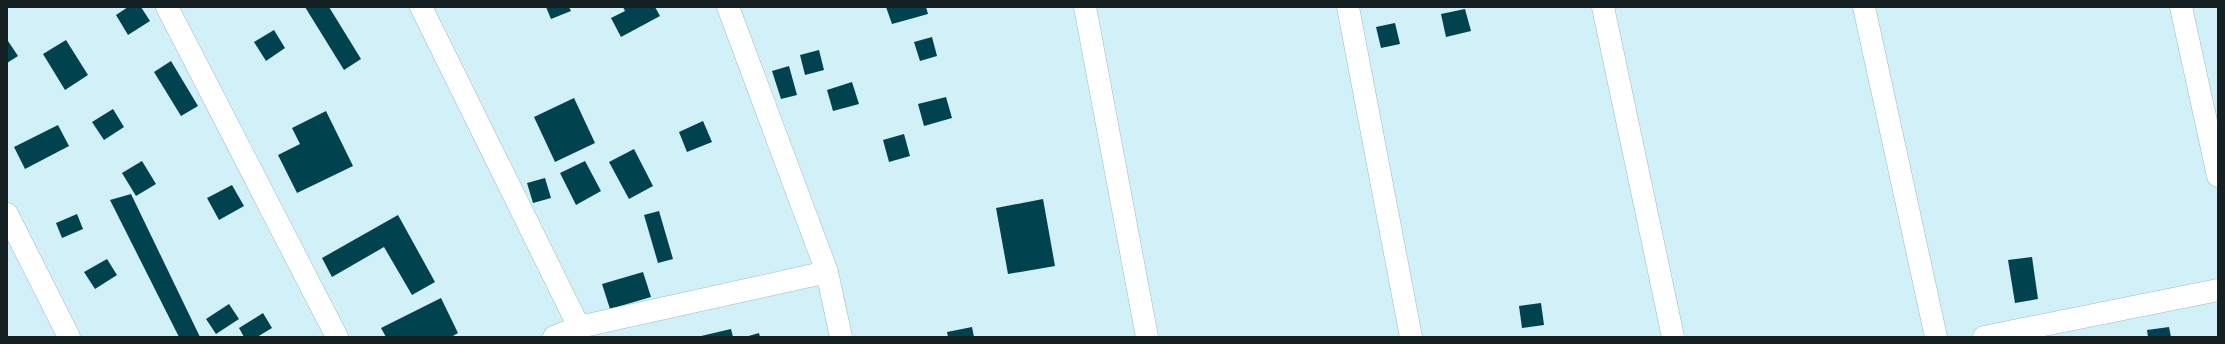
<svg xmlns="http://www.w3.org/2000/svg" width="2225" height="344" viewBox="0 0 2225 344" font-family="Montserrat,sans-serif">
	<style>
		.building { fill: #00424d }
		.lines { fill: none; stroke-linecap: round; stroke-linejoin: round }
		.minor-casing { stroke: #a0bcc3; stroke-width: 23 }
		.minor { stroke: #fff; stroke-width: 22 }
	</style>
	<rect width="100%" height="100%" fill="#d2f0f7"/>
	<g class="building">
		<polygon points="128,7 141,7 150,21 128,35 116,15"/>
		<polygon points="305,7 329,7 361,59 344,70"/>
		<polygon points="546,7 569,7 571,11 551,19"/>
		<polygon points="623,7 655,7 660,16 621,37 611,18 625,11"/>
		<polygon points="886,7 926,7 928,14 892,24"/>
		<polygon points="1465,9 1471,31 1446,37 1441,14"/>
		<polygon points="1395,23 1400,44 1381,48 1376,27"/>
		<polygon points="274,30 285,48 266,61 254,42"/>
		<polygon points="932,37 937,56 920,61 914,42"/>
		<polygon points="66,40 88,75 65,90 43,54"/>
		<polygon points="8,41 18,56 7,63 7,42"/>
		<polygon points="819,50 824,70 805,75 800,55"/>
		<polygon points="171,61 198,106 181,116 154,72"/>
		<polygon points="789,66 797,95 781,99 772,71"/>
		<polygon points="852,82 859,104 833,111 827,90"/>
		<polygon points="946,97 952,118 924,126 918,104"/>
		<polygon points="574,98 595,143 555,162 534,117"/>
		<polygon points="113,109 124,127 104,140 92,122"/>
		<polygon points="326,111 353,166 297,193 278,155 300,144 292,128"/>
		<polygon points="703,121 712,142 687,152 679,132"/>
		<polygon points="58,125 69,146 25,169 14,147"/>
		<polygon points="904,134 910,156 889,162 883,140"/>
		<polygon points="634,149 653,186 629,199 609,162"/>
		<polygon points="142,161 156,184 136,196 122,173"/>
		<polygon points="585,161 601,191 576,205 560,173"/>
		<polygon points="545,178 551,198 533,203 527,183"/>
		<polygon points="232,185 244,206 219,220 207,198"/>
		<polygon points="131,194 200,337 179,337 110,200"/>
		<polygon points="1043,199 1055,266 1008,274 996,208"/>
		<polygon points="659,211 673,259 658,263 644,215"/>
		<polygon points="77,214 83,229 62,238 56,223"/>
		<polygon points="398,215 435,282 412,295 384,247 332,277 322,258"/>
		<polygon points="2032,257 2038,299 2015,303 2008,260"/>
		<polygon points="107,259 117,275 95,289 84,272"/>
		<polygon points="643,272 651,297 610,309 602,284"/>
		<polygon points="441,298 458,333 451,337 386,337 381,328"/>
		<polygon points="1541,303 1544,325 1522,328 1519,306"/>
		<polygon points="229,304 239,319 216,334 206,319"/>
		<polygon points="263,313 272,328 257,337 244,337 239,328"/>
		<polygon points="972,327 974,337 948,337 947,332"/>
		<polygon points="2169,327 2171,337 2148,337 2147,330"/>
		<polygon points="731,329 733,337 701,337 701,336"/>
		<polygon points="759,333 760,337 745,337"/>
	</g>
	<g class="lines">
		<defs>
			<g id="minor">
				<polyline points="167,7 337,337"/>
				<polyline points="421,7 579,327"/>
				<polyline points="728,7 827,272 841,337"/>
				<polyline points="1085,7 1147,337"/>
				<polyline points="1348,7 1411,337"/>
				<polyline points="1603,7 1673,337"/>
				<polyline points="1864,7 1936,337"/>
				<polyline points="2181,7 2218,176"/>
				<polyline points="7,214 69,337"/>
				<polyline points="554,337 579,327 827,272"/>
				<polyline points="1984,337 2218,290"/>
			</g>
		</defs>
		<use href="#minor" class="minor-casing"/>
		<use href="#minor" class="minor"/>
	</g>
	<rect width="2225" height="344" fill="none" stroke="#152022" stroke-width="16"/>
</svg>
